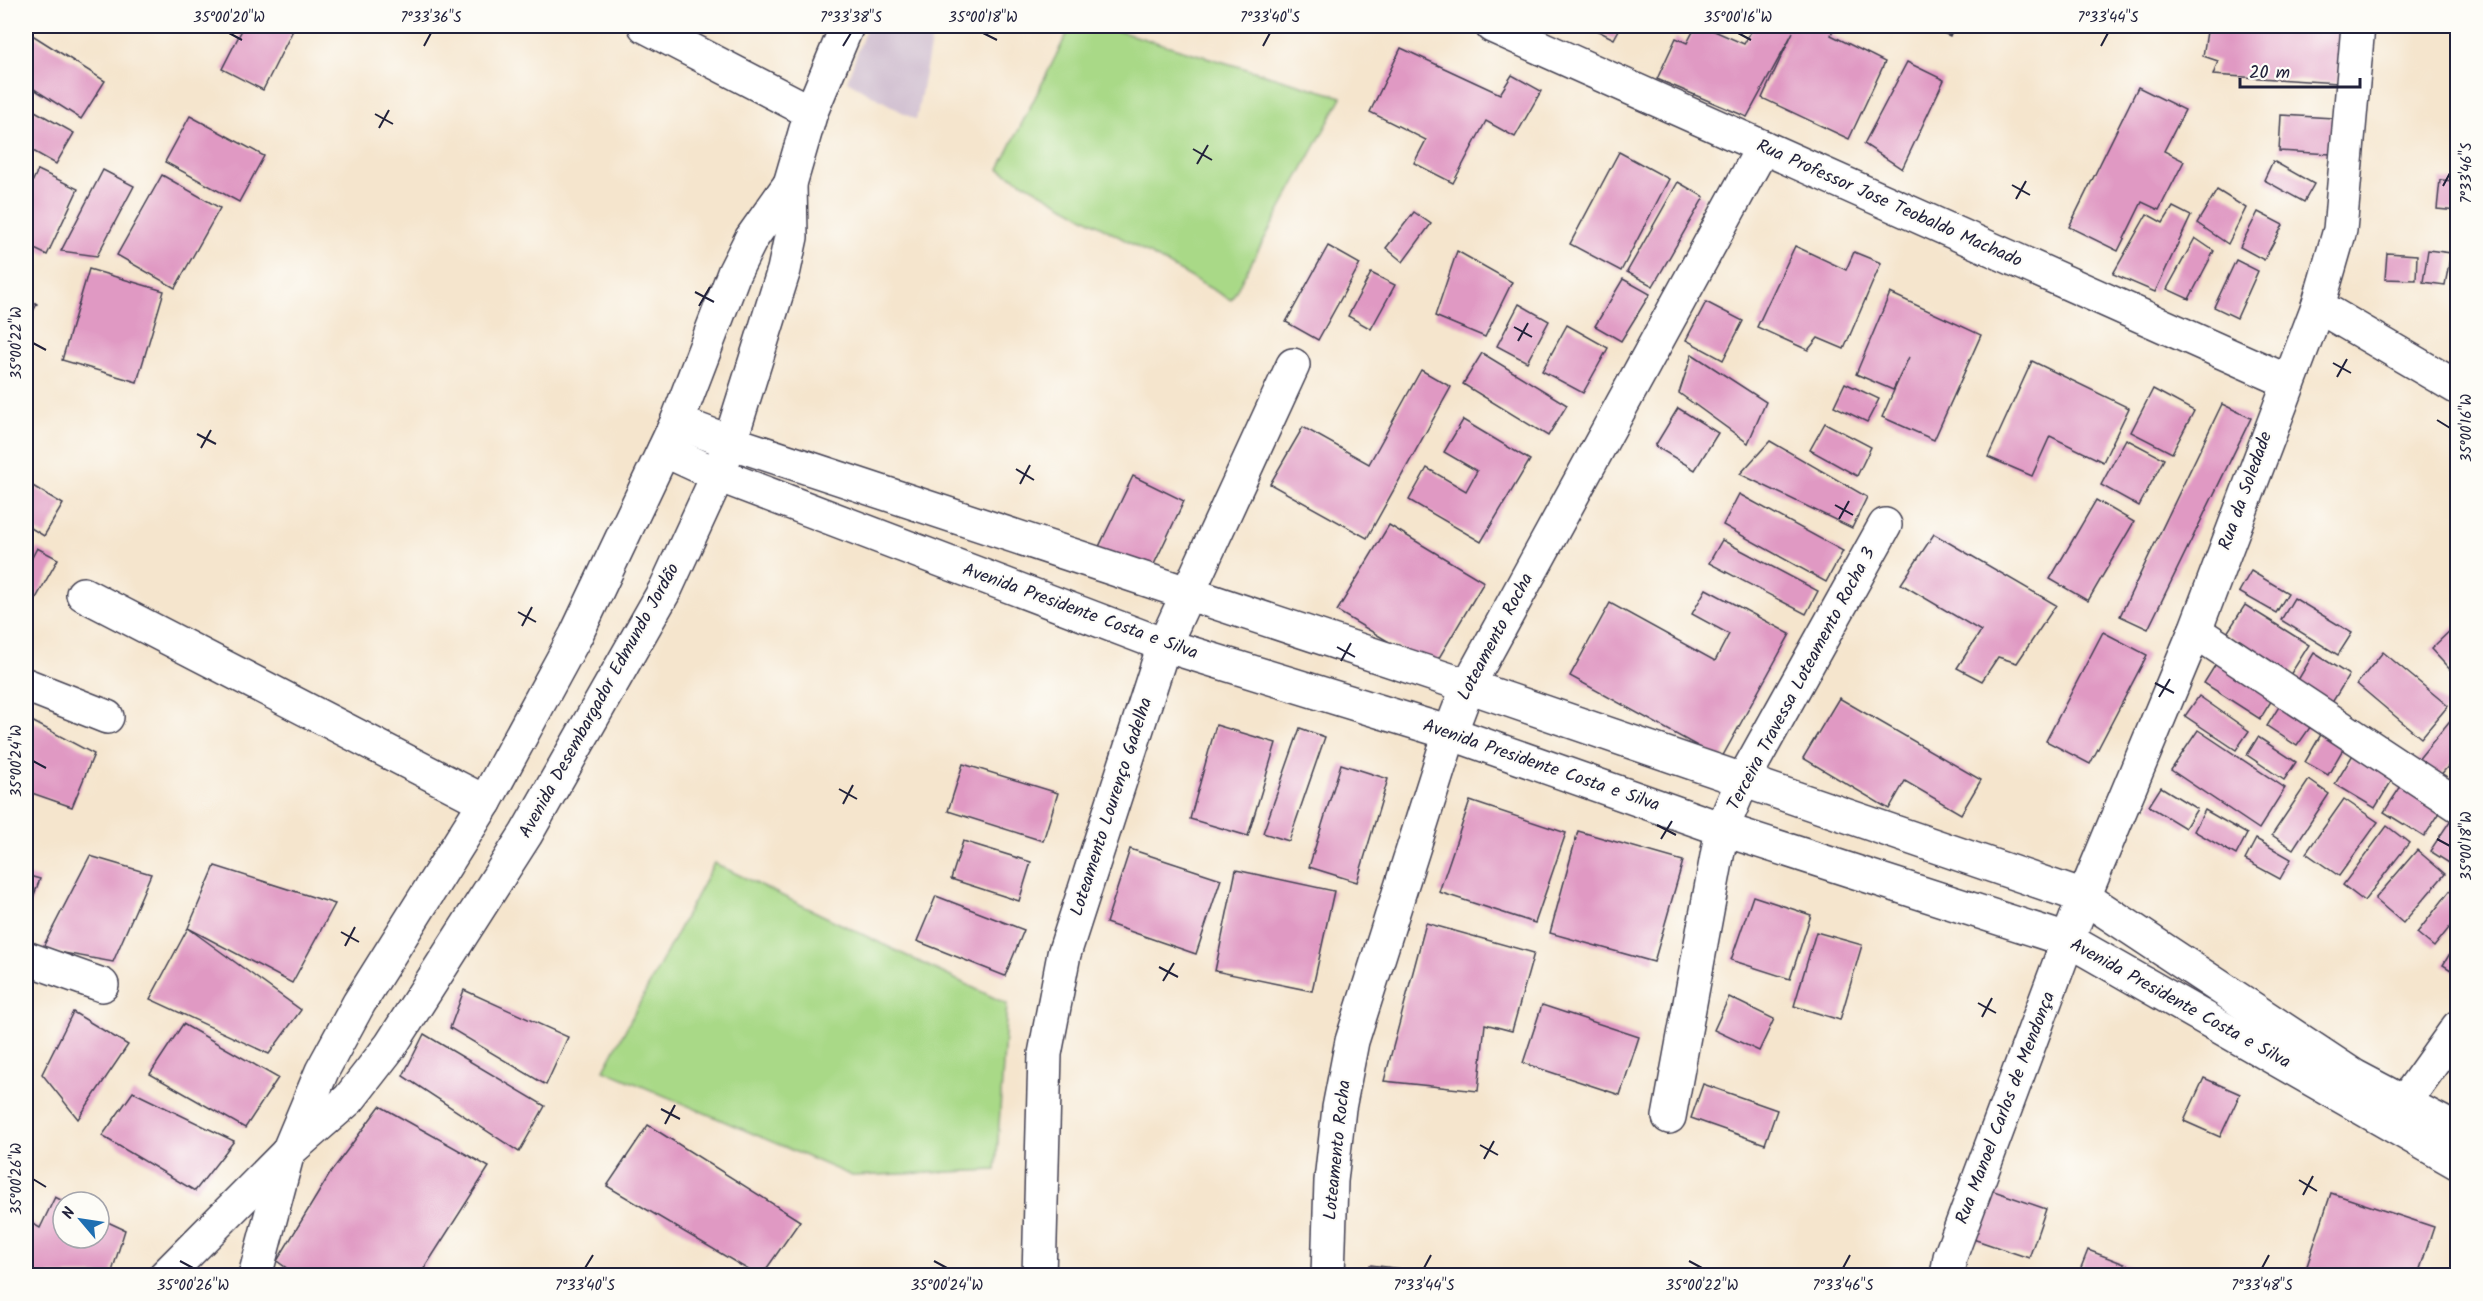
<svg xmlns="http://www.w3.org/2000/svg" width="2483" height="1301" viewBox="0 0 2483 1301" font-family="Kalam,sans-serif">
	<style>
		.industrial { fill: #cfbdcf }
		.green { fill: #a9d987; stroke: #667e61; stroke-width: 1.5 }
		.building { fill: #e099c3 }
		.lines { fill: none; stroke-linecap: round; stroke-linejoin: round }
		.minor-casing { stroke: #423f51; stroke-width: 36 }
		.minor { stroke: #fff; stroke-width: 33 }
		.ticks { fill: none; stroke: #22223b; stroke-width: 2 }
		.labels { text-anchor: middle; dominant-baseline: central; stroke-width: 4.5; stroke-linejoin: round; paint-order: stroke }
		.street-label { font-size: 18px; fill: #22223b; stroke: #fdfcf7 }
		.neatline { fill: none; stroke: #22223b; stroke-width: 2 }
		.ticks-label { font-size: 15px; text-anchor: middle; fill: #22223b }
	</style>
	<rect width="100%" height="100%" fill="#fdfcf7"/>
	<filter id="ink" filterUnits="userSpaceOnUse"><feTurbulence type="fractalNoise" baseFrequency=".0167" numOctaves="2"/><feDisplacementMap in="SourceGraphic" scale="12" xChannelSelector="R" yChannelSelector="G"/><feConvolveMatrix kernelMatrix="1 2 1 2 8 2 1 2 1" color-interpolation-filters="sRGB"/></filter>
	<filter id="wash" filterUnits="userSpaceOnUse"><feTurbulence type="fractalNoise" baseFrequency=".008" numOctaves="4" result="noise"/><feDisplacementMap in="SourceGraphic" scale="24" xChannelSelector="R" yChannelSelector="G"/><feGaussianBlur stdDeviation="1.35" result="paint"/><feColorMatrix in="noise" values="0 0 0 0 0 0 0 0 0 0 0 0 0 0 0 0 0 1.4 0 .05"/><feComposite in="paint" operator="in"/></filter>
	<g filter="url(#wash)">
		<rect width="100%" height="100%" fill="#f5e5cd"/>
		<polygon class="industrial" points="867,26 934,26 916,120 847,81"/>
		<g class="green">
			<polygon points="1071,26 1101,26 1342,97 1231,300 999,169"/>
			<polygon points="714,863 1007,1004 996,1170 852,1176 604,1070"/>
		</g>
		<g id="blocks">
			<g class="building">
				<polygon points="244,26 295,26 263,90 222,69"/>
				<polygon points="1588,26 1621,26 1614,39"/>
				<polygon points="1696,26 1703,26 1744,44 1754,26 1834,26 1831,35 1885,62 1849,139 1762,98 1793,32 1747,117 1657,79 1676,38 1687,43"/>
				<polygon points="1927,26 1954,26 1950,36"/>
				<polygon points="2208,26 2342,26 2338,83 2213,75 2218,61 2203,56"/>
				<polygon points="26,31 105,81 81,119 26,84"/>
				<polygon points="1401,48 1500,94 1512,75 1541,91 1515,137 1486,121 1453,183 1414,163 1426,140 1370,112"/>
				<polygon points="1907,62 1944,80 1902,169 1864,144"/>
				<polygon points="2138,87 2185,110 2164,151 2184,161 2159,210 2142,202 2118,251 2069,227"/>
				<polygon points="26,106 74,133 56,164 26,147"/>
				<polygon points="2281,115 2333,118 2331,154 2279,151"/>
				<polygon points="190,116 264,156 239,202 165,162"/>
				<polygon points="1619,152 1669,179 1621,271 1570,244"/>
				<polygon points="2273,161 2314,184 2304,202 2264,180"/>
				<polygon points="38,170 78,189 47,255 26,245 26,195"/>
				<polygon points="103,170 134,186 97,256 61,251"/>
				<polygon points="162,175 220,208 175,288 117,255"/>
				<polygon points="2440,180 2457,181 2457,211 2437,209"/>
				<polygon points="1678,182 1704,197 1653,286 1627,272"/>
				<polygon points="2217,190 2246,208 2228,244 2197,223"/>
				<polygon points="2173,207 2191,216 2155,292 2113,274 2147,214 2163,223"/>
				<polygon points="1414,212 1431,224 1403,262 1386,248"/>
				<polygon points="2258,212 2283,225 2264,260 2240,247"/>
				<polygon points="2195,238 2214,251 2189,299 2167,289"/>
				<polygon points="1328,246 1360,264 1318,340 1286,322"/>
				<polygon points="1795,246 1846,270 1854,252 1881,263 1844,349 1818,338 1808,350 1757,327"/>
				<polygon points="2428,250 2451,253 2445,285 2423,282"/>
				<polygon points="1457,251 1512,282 1485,337 1435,316"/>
				<polygon points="2387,253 2417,255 2416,280 2385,279"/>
				<polygon points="2236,260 2258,271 2237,318 2214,307"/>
				<polygon points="89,269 164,291 137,382 62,360"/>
				<polygon points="1371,273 1395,285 1371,329 1348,316"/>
				<polygon points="1623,279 1650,294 1621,341 1595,326"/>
				<polygon points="1890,293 1981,335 1934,440 1882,417 1909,357 1893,390 1856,374"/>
				<polygon points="26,297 37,304 26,324"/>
				<polygon points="1706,302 1743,321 1723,360 1686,340"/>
				<polygon points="1519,304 1549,321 1527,362 1497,346"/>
				<polygon points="1567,325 1608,348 1583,393 1542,371"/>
				<polygon points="1482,353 1567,405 1548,436 1463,384"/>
				<polygon points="1692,354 1766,402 1748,443 1679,393"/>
				<polygon points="2032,361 2129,408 2103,462 2050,436 2032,476 1988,457"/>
				<polygon points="1421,370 1451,387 1367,538 1270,484 1303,427 1369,464"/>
				<polygon points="1845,383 1879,399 1867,422 1834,406"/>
				<polygon points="2153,389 2194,411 2172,453 2131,432"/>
				<polygon points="2222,404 2251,418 2148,629 2120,616"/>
				<polygon points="1678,408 1718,433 1695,470 1655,446"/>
				<polygon points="1463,420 1530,460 1481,542 1409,500 1427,468 1466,491 1477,471 1444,452"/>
				<polygon points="1825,423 1871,447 1857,476 1810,450"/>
				<polygon points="2126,439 2164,459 2139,506 2101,485"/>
				<polygon points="1770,441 1867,497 1852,528 1740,474"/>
				<polygon points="1133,476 1184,501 1148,577 1096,553"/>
				<polygon points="26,482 63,504 44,536 26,525"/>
				<polygon points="1739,494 1843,551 1826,582 1723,525"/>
				<polygon points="2096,500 2134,522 2088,601 2050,579"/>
				<polygon points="1389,525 1484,582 1433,668 1337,611"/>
				<polygon points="1934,534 2056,605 2017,663 1998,657 1982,681 1957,668 1981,631 1901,584"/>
				<polygon points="1722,540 1818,591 1806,614 1709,563"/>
				<polygon points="37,548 58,559 31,607 26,603 26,569"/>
				<polygon points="2251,571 2288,593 2276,613 2239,592"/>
				<polygon points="1706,589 1790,634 1721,759 1570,676 1610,603 1715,661 1729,634 1692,614"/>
				<polygon points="2294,598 2352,633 2338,655 2281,620"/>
				<polygon points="2245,605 2309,645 2290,675 2227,633"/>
				<polygon points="2457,624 2457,677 2431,649"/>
				<polygon points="2103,632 2147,655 2090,764 2046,741"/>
				<polygon points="2383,652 2448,706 2421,738 2357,684"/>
				<polygon points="2314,653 2349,675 2330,706 2295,685"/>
				<polygon points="2219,659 2275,695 2260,719 2204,683"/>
				<polygon points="2199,696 2249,731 2236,750 2185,716"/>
				<polygon points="1839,698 1981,780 1961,814 1905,781 1889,809 1803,758"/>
				<polygon points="2280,705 2311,726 2297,746 2267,726"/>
				<polygon points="2457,712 2457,756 2438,778 2417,761"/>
				<polygon points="28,719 94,754 72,807 26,791 26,725"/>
				<polygon points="1216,725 1276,743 1248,836 1190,819"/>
				<polygon points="1300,728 1325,737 1289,841 1263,833"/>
				<polygon points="2198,730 2285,788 2259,829 2171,770"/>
				<polygon points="2323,731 2346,744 2328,775 2305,762"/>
				<polygon points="2258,737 2296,762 2284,780 2247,755"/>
				<polygon points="2354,753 2394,777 2375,808 2335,784"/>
				<polygon points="963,764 1058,793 1043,841 948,811"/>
				<polygon points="1341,764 1388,779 1357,882 1309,867"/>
				<polygon points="2309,780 2329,794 2293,849 2272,835"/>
				<polygon points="2401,786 2441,811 2424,837 2384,812"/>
				<polygon points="2161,787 2197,809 2185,828 2149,806"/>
				<polygon points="2344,799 2378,822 2339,876 2306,853"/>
				<polygon points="1470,801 1566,833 1535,923 1439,892"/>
				<polygon points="2205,810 2247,834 2236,855 2194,831"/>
				<polygon points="2452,818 2457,821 2457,868 2430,851"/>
				<polygon points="2387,826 2409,843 2364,901 2343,885"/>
				<polygon points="1578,831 1683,861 1654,962 1550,933"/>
				<polygon points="2256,839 2291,859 2280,879 2245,860"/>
				<polygon points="963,841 1031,862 1019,901 951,879"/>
				<polygon points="1130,849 1221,879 1196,954 1106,923"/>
				<polygon points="2417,850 2445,874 2403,923 2375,899"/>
				<polygon points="90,856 151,874 113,962 42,949"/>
				<polygon points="215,866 335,904 292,983 188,928 301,1010 269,1054 150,999 188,928"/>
				<polygon points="1236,870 1334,891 1312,991 1215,971"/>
				<polygon points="26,875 40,879 26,916"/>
				<polygon points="2456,883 2457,918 2434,947 2417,933"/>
				<polygon points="936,896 1024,930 1005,976 917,941"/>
				<polygon points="1753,896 1811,915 1790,979 1731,960"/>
				<polygon points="1426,923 1534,953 1512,1031 1485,1024 1478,1091 1384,1081"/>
				<polygon points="1816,932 1862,945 1840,1020 1794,1006"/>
				<polygon points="2457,942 2457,974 2443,965"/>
				<polygon points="464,990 568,1037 546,1085 450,1028"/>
				<polygon points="1729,997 1774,1019 1759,1051 1714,1030"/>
				<polygon points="1542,1005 1639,1037 1620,1095 1523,1063"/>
				<polygon points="73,1012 128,1045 78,1119 42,1074"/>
				<polygon points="183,1024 278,1078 245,1128 150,1074"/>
				<polygon points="424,1034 545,1106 519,1152 403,1076"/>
				<polygon points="2204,1078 2240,1094 2220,1137 2184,1121"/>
				<polygon points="1703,1084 1777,1110 1765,1144 1691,1118"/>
				<polygon points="133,1092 234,1141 195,1191 102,1136"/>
				<polygon points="380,1106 489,1167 420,1275 296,1275 277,1261 331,1172"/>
				<polygon points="648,1125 800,1221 762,1275 757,1275 607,1186"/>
				<polygon points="1988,1189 2046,1209 2029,1258 1970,1238"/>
				<polygon points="2331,1193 2434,1227 2418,1275 2304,1275"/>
				<polygon points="55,1197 63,1201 63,1238 99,1238 99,1218 125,1230 111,1275 26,1275 26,1220 40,1228"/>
				<polygon points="2088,1250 2153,1275 2078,1275"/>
				<polygon points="1370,1265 1443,1274 1443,1275 1369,1275"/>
			</g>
		</g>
	</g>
	<g filter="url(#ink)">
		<use href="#blocks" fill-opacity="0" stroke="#423f51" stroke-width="1.5"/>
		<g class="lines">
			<defs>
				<g id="minor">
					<polyline points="645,26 811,112"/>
					<polyline points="1492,26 2287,381"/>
					<polyline points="2318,306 2458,388"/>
					<polyline points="677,422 730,442 1468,686 2084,897 2354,1076 2458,1131"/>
					<polyline points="664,450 718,475 1164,645 1450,733 1722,829 2070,941 2458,1163"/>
					<polyline points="83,594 485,802"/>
					<polyline points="2195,631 2458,805"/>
					<polyline points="26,685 107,717"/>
					<polyline points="26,958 102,985"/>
					<polyline points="1669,1117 1722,829 1742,782 1885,525"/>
					<polyline points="2391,1121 2458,1027"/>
					<polyline points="165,1276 288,1152 349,1099 391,1045 526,834 666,588 718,475 730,442 784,270 791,237 790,184 811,112 847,26"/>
					<polyline points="255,1276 288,1152 322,1071 359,1003 485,802 576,635 677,422 734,273 751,239 790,184"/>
					<polyline points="1039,1276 1045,1054 1064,954 1164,645 1293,365"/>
					<polyline points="1328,1276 1331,1181 1339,1108 1352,1041 1450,733 1468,686 1763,147"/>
					<polyline points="1947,1276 1950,1257 2084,897 2195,631 2318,306 2340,230 2358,26"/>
				</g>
			</defs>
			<use href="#minor" class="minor-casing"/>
			<use href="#minor" class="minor"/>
		</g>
	</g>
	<path class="ticks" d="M229 33 242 40M983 33 997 40M1738 33 1751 40M424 46 431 33M843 46 851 33M1263 46 1270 33M2101 46 2108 33M375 114 393 124M379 128 389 110M1193 149 1212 160M1197 164 1208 145M2012 185 2030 195M2443 186 2450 173M2016 199 2026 181M695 292 714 302M699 306 710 287M1514 327 1532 337M1518 341 1528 323M33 343 46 350M2333 363 2351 373M2337 377 2347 359M2437 420 2450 428M197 434 216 444M201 448 211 430M1016 469 1034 480M1020 484 1030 465M1835 505 1853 515M1839 519 1849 501M518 612 536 622M522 626 532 607M1337 647 1355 657M1341 661 1351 643M2155 683 2174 693M2159 697 2170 679M33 761 46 768M839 789 857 799M843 804 853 785M1657 825 1676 835M1661 839 1672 821M2437 839 2450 846M341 932 359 942M345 946 355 927M1159 967 1178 977M1163 981 1174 963M1978 1003 1996 1013M1982 1017 1992 998M661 1109 680 1119M665 1124 675 1105M1480 1145 1498 1155M1484 1159 1494 1141M33 1179 46 1187M2299 1180 2317 1191M2303 1195 2313 1176M180 1261 193 1268M934 1261 947 1268M1689 1261 1702 1268M585 1268 593 1255M1424 1268 1431 1255M1843 1268 1850 1255M2262 1268 2269 1255"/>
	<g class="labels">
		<g class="street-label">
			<text transform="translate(1889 204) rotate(24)">Rua Professor Jose Teobaldo Machado</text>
			<text transform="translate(2246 491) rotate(-70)">Rua da Soledade</text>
			<text transform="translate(1080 612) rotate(20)">Avenida Presidente Costa e Silva</text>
			<text transform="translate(1496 637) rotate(-62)">Loteamento Rocha</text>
			<text transform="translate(1802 679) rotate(-62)">Terceira Travessa Loteamento Rocha 3</text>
			<text transform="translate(600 701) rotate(-61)">Avenida Desembargador Edmundo Jordão</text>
			<text transform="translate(1541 766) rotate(19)">Avenida Presidente Costa e Silva</text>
			<text transform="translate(1112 807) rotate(-72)">Loteamento Lourenço Gadelha</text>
			<text transform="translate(2180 1004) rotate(29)">Avenida Presidente Costa e Silva</text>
			<text transform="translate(2006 1108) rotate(-69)">Rua Manoel Carlos de Mendonça</text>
			<text transform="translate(1338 1150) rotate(-84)">Loteamento Rocha</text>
		</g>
	</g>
	<rect width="2483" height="1301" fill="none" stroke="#fdfcf7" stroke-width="66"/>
	<g transform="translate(81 1220) rotate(299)"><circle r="28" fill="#fdfcf7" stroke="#a5a5ac" stroke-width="1.5"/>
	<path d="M0-4.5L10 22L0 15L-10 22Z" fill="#1f6fb2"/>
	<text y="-9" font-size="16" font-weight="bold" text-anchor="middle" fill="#22223b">N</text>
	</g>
	<path d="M2240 78v9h120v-9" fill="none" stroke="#22223b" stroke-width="3"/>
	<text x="2249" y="78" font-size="18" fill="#22223b" stroke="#fdfcf7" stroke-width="4.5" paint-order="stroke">20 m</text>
	<rect x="33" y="33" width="2417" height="1235" class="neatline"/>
	<g class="ticks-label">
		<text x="229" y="22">35°00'20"W</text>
		<text x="431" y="22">7°33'36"S</text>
		<text x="851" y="22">7°33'38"S</text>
		<text x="983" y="22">35°00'18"W</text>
		<text x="1270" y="22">7°33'40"S</text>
		<text x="1738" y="22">35°00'16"W</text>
		<text x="2108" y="22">7°33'44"S</text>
		<text transform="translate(2466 173) rotate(-90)" y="5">7°33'46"S</text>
		<text transform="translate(16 343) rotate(-90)" y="5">35°00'22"W</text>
		<text transform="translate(2466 428) rotate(-90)" y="5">35°00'16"W</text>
		<text transform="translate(16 761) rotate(-90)" y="5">35°00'24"W</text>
		<text transform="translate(2466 846) rotate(-90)" y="5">35°00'18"W</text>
		<text transform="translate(16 1179) rotate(-90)" y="5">35°00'26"W</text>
		<text x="193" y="1290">35°00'26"W</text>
		<text x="585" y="1290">7°33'40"S</text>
		<text x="947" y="1290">35°00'24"W</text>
		<text x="1424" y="1290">7°33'44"S</text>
		<text x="1702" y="1290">35°00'22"W</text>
		<text x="1843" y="1290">7°33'46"S</text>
		<text x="2262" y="1290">7°33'48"S</text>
	</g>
</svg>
